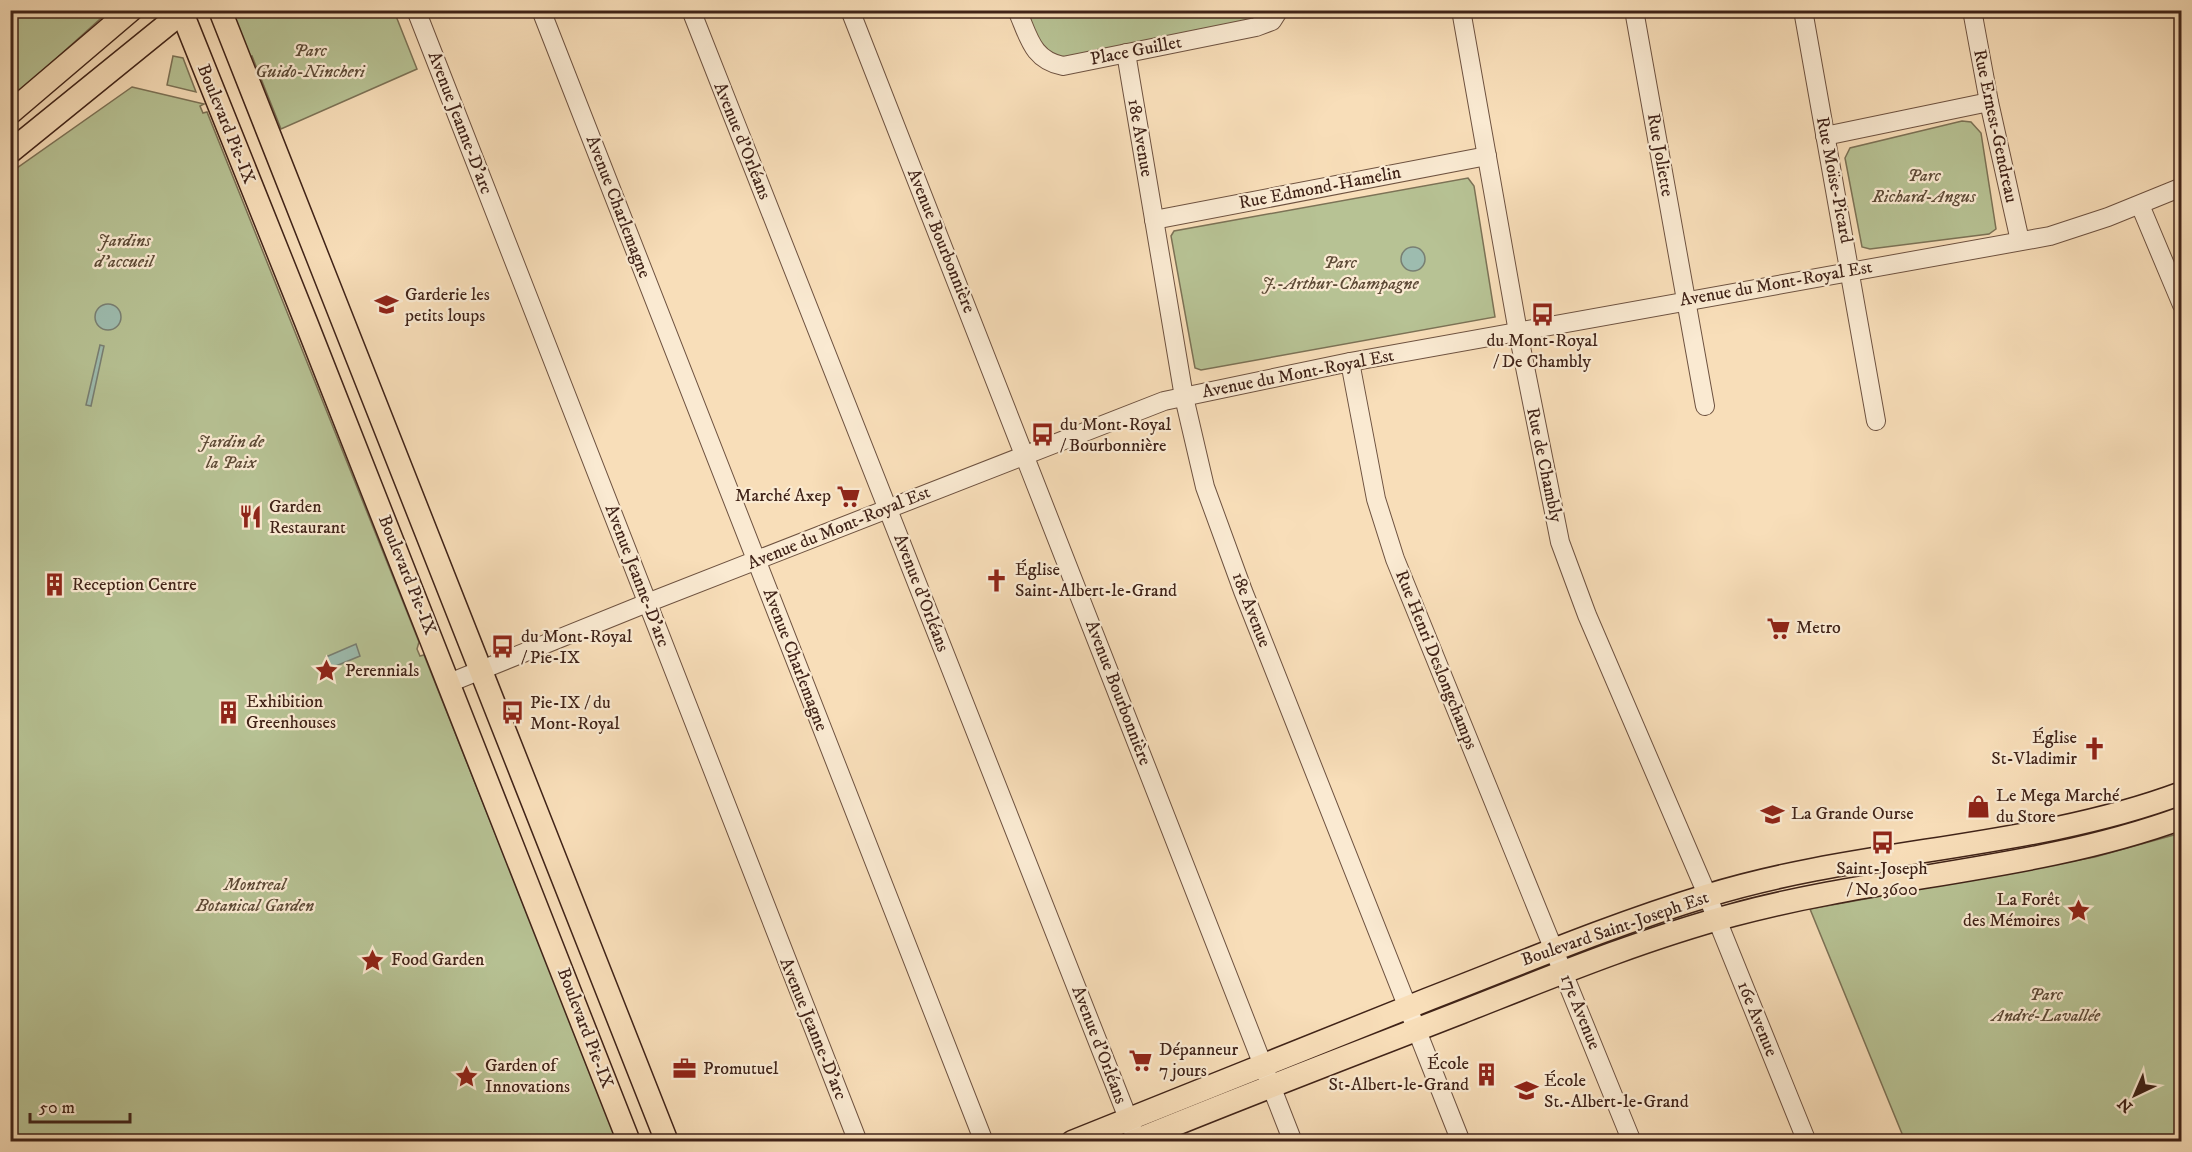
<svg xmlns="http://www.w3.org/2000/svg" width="2192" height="1152" viewBox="0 0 2192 1152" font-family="'IM FELL DW Pica',serif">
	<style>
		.green { fill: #b7c294; stroke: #7c7256; stroke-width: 1.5 }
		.water { fill: #9dbcaf; stroke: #787f73; stroke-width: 1.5 }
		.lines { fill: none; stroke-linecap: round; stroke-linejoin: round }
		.minor-casing { stroke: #6e5240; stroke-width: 20 }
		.major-casing { stroke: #402318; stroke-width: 25 }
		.minor { stroke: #faead2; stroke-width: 18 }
		.major { stroke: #f8deb9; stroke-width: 22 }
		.labels { text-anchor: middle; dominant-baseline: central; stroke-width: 4.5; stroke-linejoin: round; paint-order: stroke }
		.park-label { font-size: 18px; font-style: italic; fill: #5e4b37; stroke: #faead2 }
		.street-label { font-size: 18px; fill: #402318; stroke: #faead2 }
		.poi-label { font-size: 18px; fill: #402318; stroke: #faead2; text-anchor: start }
	</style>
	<rect width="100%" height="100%" fill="#f8deb9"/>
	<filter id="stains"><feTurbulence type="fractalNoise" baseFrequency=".00333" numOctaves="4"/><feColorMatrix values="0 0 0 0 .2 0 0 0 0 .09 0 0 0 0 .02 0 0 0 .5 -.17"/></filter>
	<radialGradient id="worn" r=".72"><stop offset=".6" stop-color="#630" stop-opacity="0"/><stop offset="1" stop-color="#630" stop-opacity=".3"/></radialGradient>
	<g class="green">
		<polygon points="11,11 109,11 11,99"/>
		<polygon points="228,11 394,11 417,69 281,129 252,56 247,58"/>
		<polygon points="1018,11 1279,11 1272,21 1046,63"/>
		<polygon points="173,56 183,58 196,92 167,85"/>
		<polygon points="132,87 204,104 200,106 203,113 207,112 419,642 417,649 420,656 424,655 618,1141 11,1141 10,173"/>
		<polygon points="1962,121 1971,122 1981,133 1996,229 1989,234 1870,249 1862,247 1845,158 1850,148"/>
		<polygon points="1468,178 1474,186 1495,317 1201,370 1195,368 1171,236 1174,231"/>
		<polygon points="2181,833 2181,1141 1905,1141 1810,909 2095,857"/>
	</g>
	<g class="water">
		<circle cx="1413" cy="259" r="12"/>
		<circle cx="108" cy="317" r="13"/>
		<polygon points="100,345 104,346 91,406 86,405"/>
		<polygon points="356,644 360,656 331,668 326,657"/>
	</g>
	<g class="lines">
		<defs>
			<g id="minor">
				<polyline points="416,10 858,1142"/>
				<polyline points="541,10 984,1142"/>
				<polyline points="691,10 1133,1131"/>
				<polyline points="850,10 1293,1142"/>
				<path d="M1017 10C1029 37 1032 60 1063 66L1256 27 1272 21 1279 10"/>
				<polyline points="1461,10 1518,332 1560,542 1587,615 1703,885 1807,1142"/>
				<polyline points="1634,10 1705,406"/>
				<polyline points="1803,10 1876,421"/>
				<polyline points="1972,10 1989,102 2020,241"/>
				<polyline points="1126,53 1184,397 1205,487 1243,591 1461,1142"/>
				<polyline points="1825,136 1989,102"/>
				<polyline points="2140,205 2182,305"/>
				<polyline points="1154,220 1487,156"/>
				<polyline points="1350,362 1376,499 1395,559 1632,1142"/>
				<polyline points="449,683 647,603 1164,401 1350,362 2050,236 2108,217 2182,187"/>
			</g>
			<g id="major">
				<polyline points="181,10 306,322 629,1142"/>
				<polyline points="220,10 667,1142"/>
				<polyline points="10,113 131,10"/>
				<polyline points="10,152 185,10"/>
				<path d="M1072 1142C1190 1095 1308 1047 1426 1000 1519 964 1611 925 1706 896 1861 848 2029 850 2182 793"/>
				<path d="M1132 1142C1241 1097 1352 1055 1462 1012 1551 977 1640 940 1733 915 1880 875 2037 871 2182 818"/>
			</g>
		</defs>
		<use href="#minor" class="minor-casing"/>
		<use href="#major" class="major-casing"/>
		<use href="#minor" class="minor"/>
		<use href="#major" class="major"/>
	</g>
	<defs>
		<symbol id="school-bare" viewBox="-9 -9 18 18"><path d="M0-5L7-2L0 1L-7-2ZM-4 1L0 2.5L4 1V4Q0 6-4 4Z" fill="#8f2418" stroke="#faead2" stroke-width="2.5" paint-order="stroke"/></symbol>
		<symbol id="bus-bare" viewBox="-9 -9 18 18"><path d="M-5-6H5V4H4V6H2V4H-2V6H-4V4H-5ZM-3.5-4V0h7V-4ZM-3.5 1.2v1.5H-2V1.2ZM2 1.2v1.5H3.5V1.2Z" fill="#8f2418" stroke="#faead2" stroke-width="2.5" paint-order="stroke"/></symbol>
		<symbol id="supermarket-bare" viewBox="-9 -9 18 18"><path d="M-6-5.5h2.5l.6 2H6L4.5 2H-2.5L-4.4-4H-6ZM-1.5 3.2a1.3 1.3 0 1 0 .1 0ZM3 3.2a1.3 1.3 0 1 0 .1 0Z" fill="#8f2418" stroke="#faead2" stroke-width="2.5" paint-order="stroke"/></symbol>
		<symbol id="restaurant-bare" viewBox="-9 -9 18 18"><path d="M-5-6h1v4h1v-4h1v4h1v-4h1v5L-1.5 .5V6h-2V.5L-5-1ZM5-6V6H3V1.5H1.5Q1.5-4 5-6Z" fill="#8f2418" stroke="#faead2" stroke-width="2.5" paint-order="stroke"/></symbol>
		<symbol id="church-bare" viewBox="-9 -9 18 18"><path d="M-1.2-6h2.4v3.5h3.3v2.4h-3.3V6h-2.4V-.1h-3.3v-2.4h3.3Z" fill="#8f2418" stroke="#faead2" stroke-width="2.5" paint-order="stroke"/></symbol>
		<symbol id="building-bare" viewBox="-9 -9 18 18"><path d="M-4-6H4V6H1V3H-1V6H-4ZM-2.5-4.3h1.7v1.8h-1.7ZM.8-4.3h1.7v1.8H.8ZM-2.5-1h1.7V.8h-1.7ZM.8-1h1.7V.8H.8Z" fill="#8f2418" stroke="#faead2" stroke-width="2.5" paint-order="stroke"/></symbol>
		<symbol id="sight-bare" viewBox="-9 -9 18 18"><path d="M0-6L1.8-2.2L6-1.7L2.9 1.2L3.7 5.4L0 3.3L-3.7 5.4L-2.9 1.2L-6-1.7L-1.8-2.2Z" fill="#8f2418" stroke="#faead2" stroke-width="2.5" paint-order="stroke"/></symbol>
		<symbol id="shop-bare" viewBox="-9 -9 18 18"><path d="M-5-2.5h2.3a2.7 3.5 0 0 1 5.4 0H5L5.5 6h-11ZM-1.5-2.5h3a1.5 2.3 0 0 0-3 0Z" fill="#8f2418" stroke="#faead2" stroke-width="2.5" paint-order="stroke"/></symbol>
		<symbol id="office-bare" viewBox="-9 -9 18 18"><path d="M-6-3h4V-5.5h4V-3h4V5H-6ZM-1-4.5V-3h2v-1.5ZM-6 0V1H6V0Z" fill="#8f2418" stroke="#faead2" stroke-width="2.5" paint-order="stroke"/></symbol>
	</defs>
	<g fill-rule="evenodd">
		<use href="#school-bare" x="370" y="288" width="33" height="33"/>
		<use href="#bus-bare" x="1526" y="298" width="33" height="33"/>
		<use href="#bus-bare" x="1026" y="418" width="33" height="33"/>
		<use href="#supermarket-bare" x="832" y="480" width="33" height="33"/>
		<use href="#restaurant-bare" x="234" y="500" width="33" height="33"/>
		<use href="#church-bare" x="980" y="564" width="33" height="33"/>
		<use href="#building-bare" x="38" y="568" width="33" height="33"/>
		<use href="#supermarket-bare" x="1762" y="612" width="33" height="33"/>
		<use href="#bus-bare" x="486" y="630" width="33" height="33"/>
		<use href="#sight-bare" x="310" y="654" width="33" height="33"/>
		<use href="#building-bare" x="212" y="696" width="33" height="33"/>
		<use href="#bus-bare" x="496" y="696" width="33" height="33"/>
		<use href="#church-bare" x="2078" y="732" width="33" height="33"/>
		<use href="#shop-bare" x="1962" y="790" width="33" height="33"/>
		<use href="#school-bare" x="1756" y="798" width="33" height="33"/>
		<use href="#bus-bare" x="1866" y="826" width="33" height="33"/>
		<use href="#sight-bare" x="2062" y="894" width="33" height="33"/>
		<use href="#sight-bare" x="356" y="944" width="33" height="33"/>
		<use href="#supermarket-bare" x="1124" y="1044" width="33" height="33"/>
		<use href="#office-bare" x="668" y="1052" width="33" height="33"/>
		<use href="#building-bare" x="1470" y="1058" width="33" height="33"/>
		<use href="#sight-bare" x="450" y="1060" width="33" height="33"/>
		<use href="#school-bare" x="1510" y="1074" width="33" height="33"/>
	</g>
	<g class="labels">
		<g class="park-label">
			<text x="310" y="51">Parc<tspan x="310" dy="21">Guido-Nincheri</tspan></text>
			<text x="1924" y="176">Parc<tspan x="1924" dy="21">Richard-Angus</tspan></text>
			<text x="124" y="241">Jardins<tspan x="124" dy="21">d'accueil</tspan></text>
			<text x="1340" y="263">Parc<tspan x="1340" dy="21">J.-Arthur-Champagne</tspan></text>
			<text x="231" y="442">Jardin de<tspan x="231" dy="21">la Paix</tspan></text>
			<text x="255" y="885">Montreal<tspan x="255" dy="21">Botanical Garden</tspan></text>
			<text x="2046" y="995">Parc<tspan x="2046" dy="21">André-Lavallée</tspan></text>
		</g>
		<g class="street-label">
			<text transform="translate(1136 51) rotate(-11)">Place Guillet</text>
			<text transform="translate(460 123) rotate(69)">Avenue Jeanne-D'arc</text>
			<text transform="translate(226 124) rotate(68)">Boulevard Pie-IX</text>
			<text transform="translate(1995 126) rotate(78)">Rue Ernest-Gendreau</text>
			<text transform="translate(1140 138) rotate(80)">18e Avenue</text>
			<text transform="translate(742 141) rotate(68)">Avenue d'Orléans</text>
			<text transform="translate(1660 155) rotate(80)">Rue Joliette</text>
			<text transform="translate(1834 180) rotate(79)">Rue Moïse-Picard</text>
			<text transform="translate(1320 188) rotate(-11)">Rue Edmond-Hamelin</text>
			<text transform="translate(618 207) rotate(69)">Avenue Charlemagne</text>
			<text transform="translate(941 241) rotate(68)">Avenue Bourbonnière</text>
			<text transform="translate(1776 284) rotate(-10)">Avenue du Mont-Royal Est</text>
			<text transform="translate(1298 374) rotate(-11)">Avenue du Mont-Royal Est</text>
			<text transform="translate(1544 465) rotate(78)">Rue de Chambly</text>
			<text transform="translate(839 528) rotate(-22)">Avenue du Mont-Royal Est</text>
			<text transform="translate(407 575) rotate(68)">Boulevard Pie-IX</text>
			<text transform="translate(637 576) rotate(69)">Avenue Jeanne-D'arc</text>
			<text transform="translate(921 593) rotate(69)">Avenue d'Orléans</text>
			<text transform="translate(1251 610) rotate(69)">18e Avenue</text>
			<text transform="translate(795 660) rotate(69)">Avenue Charlemagne</text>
			<text transform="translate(1436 660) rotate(68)">Rue Henri Deslongchamps</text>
			<text transform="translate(1118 693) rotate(69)">Avenue Bourbonnière</text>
			<text transform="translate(1615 929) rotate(-19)">Boulevard Saint-Joseph Est</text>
			<text transform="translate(1580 1012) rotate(68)">17e Avenue</text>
			<text transform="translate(1757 1019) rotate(68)">16e Avenue</text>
			<text transform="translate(585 1028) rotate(69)">Boulevard Pie-IX</text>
			<text transform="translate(813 1029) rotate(68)">Avenue Jeanne-D'arc</text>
			<text transform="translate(1099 1045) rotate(69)">Avenue d'Orléans</text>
		</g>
		<g class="poi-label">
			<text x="405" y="295">Garderie les<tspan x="405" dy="21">petits loups</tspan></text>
			<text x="1542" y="341" text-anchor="middle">du Mont-Royal<tspan x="1542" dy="21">/ De Chambly</tspan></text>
			<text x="1060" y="425">du Mont-Royal<tspan x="1060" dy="21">/ Bourbonnière</tspan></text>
			<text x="831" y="496" text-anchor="end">Marché Axep</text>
			<text x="269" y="507">Garden<tspan x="269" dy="21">Restaurant</tspan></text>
			<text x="1015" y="570">Église<tspan x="1015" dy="21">Saint-Albert-le-Grand</tspan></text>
			<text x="72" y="585">Reception Centre</text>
			<text x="1796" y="628">Metro</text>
			<text x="521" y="637">du Mont-Royal<tspan x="521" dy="21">/ Pie-IX</tspan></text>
			<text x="345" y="671">Perennials</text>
			<text x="246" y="702">Exhibition<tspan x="246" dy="21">Greenhouses</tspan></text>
			<text x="530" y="703">Pie-IX / du<tspan x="530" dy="21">Mont-Royal</tspan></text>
			<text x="2077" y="738" text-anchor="end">Église<tspan x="2077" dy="21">St-Vladimir</tspan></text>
			<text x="1996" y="796">Le Mega Marché<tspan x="1996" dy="21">du Store</tspan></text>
			<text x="1791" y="814">La Grande Ourse</text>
			<text x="1882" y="869" text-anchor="middle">Saint-Joseph<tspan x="1882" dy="21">/ No 3600</tspan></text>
			<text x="2060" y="900" text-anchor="end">La Forêt<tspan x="2060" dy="21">des Mémoires</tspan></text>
			<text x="391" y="960">Food Garden</text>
			<text x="1159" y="1050">Dépanneur<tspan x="1159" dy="21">7 jours</tspan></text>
			<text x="1469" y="1064" text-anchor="end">École<tspan x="1469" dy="21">St-Albert-le-Grand</tspan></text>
			<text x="485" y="1066">Garden of<tspan x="485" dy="21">Innovations</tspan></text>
			<text x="703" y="1069">Promutuel</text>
			<text x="1544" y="1081">École<tspan x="1544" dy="21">St.-Albert-le-Grand</tspan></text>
		</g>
	</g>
	<rect width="2192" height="1152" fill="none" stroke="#f8deb9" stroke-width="36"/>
	<rect x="12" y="12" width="2168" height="1128" fill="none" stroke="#402318" stroke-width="3"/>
	<rect x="18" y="18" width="2156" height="1116" fill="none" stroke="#402318" stroke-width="1.5"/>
	<g transform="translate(2135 1095) rotate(224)" stroke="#faead2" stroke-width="4.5" paint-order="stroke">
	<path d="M0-4.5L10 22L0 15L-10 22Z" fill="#402318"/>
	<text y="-9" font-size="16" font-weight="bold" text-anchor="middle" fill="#402318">N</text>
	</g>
	<path d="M30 1113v9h100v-9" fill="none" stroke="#402318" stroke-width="3"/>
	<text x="39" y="1113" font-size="18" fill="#402318" stroke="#faead2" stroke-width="4.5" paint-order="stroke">50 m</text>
	<rect width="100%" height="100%" filter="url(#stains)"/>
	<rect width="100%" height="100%" fill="url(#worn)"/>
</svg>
